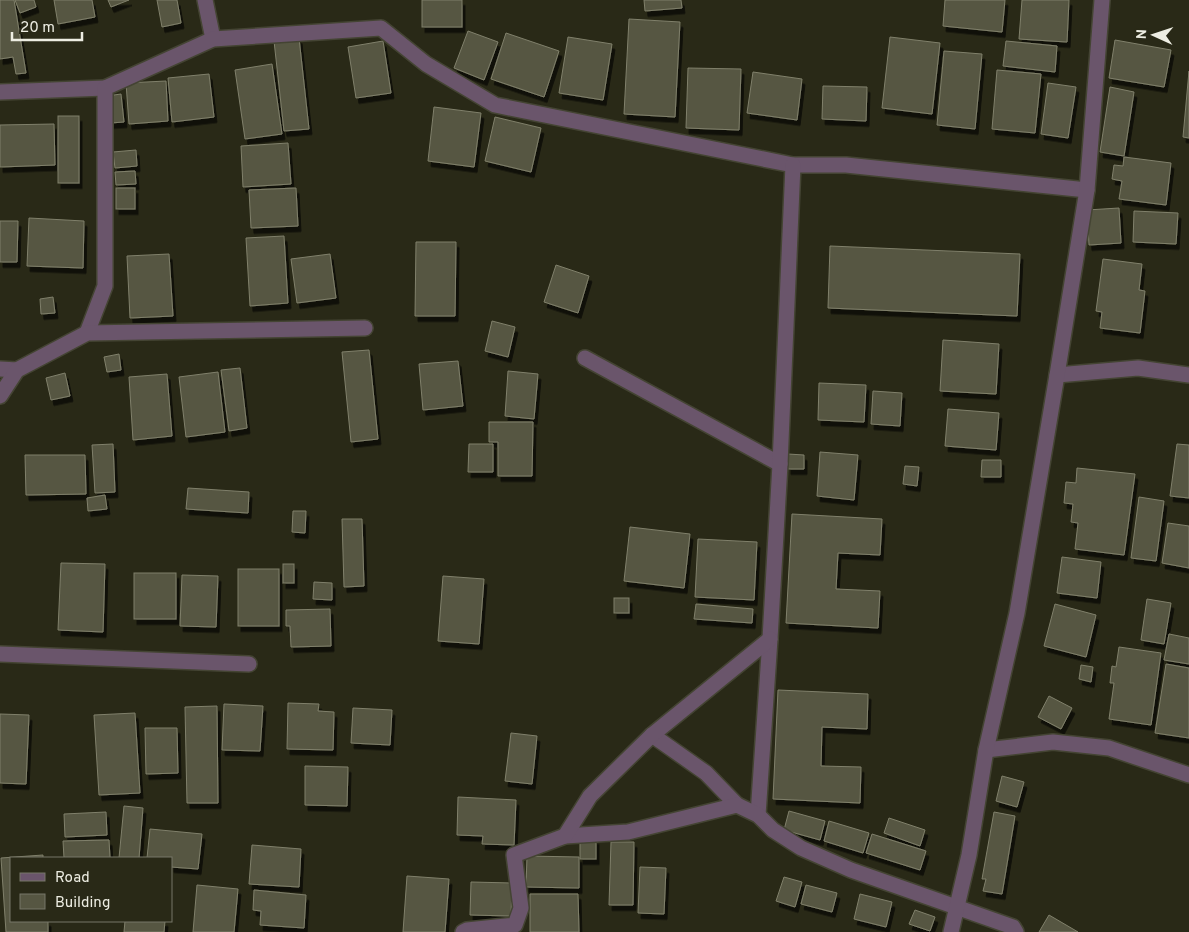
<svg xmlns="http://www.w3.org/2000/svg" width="1189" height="932" viewBox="0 0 1189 932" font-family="Overpass,sans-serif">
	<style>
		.building { fill: #565642; stroke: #80806b; filter: url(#shadow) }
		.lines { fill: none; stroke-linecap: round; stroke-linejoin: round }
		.street-casing { stroke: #443; stroke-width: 18 }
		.street { stroke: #6a556b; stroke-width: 15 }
	</style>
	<defs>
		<filter id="shadow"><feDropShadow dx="3" dy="5.5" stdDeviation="0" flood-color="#0009"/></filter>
	</defs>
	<rect width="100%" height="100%" fill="#292917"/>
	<g class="building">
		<polygon points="0,0 14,0 26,73 16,74 13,57 0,59"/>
		<polygon points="15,0 34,0 36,7 20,13"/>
		<polygon points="54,0 92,0 95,17 58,24"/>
		<polygon points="108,0 129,0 111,7"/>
		<polygon points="157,0 177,0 181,23 162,27"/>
		<rect x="422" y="0" width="40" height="27"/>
		<polygon points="644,0 681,0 682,8 645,11"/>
		<polygon points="945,0 1005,0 1002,32 943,26"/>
		<polygon points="1022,0 1069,0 1067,42 1019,39"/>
		<polygon points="629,19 680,22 675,117 624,114"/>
		<polygon points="468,31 498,42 484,80 454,68"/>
		<polygon points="506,33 559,51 544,97 491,79"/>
		<polygon points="568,37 612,44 603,100 559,93"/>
		<polygon points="890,37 940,43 932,114 882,108"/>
		<polygon points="299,38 309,129 284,131 274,41"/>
		<polygon points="1115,40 1171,50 1164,87 1109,78"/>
		<polygon points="383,41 391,93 356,98 348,47"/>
		<polygon points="1006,41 1057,46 1055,72 1003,66"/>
		<polygon points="944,51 982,54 975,129 937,125"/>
		<polygon points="272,64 282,134 245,139 235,70"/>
		<polygon points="688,68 741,69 739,130 686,128"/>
		<polygon points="997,70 1041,74 1035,133 992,129"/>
		<polygon points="1189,71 1189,138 1183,137"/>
		<polygon points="753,72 802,79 797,120 747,113"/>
		<polygon points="209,74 214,117 172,122 168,78"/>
		<polygon points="166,81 168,121 129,124 126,83"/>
		<polygon points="1048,83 1076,87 1068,138 1041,134"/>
		<polygon points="823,86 867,87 866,121 822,119"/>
		<polygon points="1110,87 1134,92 1124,156 1100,152"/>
		<polygon points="121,94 124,122 110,123 107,96"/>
		<polygon points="434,107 481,113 474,167 428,161"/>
		<rect x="58" y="116" width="21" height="67"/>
		<polygon points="495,117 541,128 531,172 485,161"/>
		<polygon points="54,124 55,165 0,167 0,125"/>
		<polygon points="288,143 291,184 243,187 241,146"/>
		<polygon points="136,150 137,166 115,168 113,152"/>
		<polygon points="1124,157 1171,163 1166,205 1119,199 1122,181 1112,179 1114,165 1123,166"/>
		<polygon points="135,171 136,184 116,185 115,172"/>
		<rect x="116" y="188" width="19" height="21"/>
		<polygon points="296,188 298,226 251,228 249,190"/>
		<polygon points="1119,208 1121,243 1089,245 1087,210"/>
		<polygon points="1134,211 1178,213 1176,244 1133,242"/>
		<polygon points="29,218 84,221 83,268 27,266"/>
		<polygon points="0,221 18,221 17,262 0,262"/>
		<polygon points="284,236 288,303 250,306 246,238"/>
		<polygon points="416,242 456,242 455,316 415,316"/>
		<polygon points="830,246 1020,254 1017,316 828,308"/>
		<polygon points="169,254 173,316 130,318 127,256"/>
		<polygon points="330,254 336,298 297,303 291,259"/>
		<polygon points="1103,259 1142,264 1139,290 1145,291 1140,333 1100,328 1102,312 1096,311"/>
		<polygon points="556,265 589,276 578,313 544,302"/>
		<polygon points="53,297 55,313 41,314 40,299"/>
		<polygon points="492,321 515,327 508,357 485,351"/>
		<polygon points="943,340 999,344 996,394 940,391"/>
		<polygon points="369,350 378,439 351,442 342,352"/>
		<polygon points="119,354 121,370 107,372 104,357"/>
		<polygon points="458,361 463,406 423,410 419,364"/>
		<polygon points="240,368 247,428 229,431 221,370"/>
		<polygon points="508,371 538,374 534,419 505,416"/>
		<polygon points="218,372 225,432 186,437 179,377"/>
		<polygon points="65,373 70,396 51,400 46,378"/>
		<polygon points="167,374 172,436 133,440 129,377"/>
		<polygon points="819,383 866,385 864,422 818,420"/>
		<polygon points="873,391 902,393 900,426 871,424"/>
		<polygon points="948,409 999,413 996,450 945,446"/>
		<polygon points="489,422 533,422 532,476 498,476 498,442 489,442"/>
		<polygon points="113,444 115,492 95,493 92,445"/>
		<polygon points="469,444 493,444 493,472 468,472"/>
		<polygon points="1177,444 1189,445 1189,498 1170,496"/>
		<polygon points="820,452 858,455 854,500 817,496"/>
		<polygon points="788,454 804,455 804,469 788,469"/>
		<polygon points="25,455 85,455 86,494 26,495"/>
		<polygon points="982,460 1001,460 1001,477 981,477"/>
		<polygon points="905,466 919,467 917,486 903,484"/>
		<polygon points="1077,468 1135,474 1124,555 1075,549 1078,523 1071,522 1073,504 1064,503 1066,482 1076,483"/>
		<polygon points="188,488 249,492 248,513 186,509"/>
		<polygon points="105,495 107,509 88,511 87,498"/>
		<polygon points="1139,497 1164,501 1156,561 1131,558"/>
		<polygon points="293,511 306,511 305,533 292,532"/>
		<polygon points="792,514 882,519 880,555 838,553 836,589 880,591 878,628 786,623"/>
		<polygon points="342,519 362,519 364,586 344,587"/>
		<polygon points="1168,523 1189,526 1189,568 1162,563"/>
		<polygon points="630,527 690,534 684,588 624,581"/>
		<polygon points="698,539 757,542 754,600 695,597"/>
		<polygon points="1062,557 1101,562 1097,598 1057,593"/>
		<polygon points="61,563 105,564 103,632 58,630"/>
		<rect x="283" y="564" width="11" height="19"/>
		<rect x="238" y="569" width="41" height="57"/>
		<rect x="134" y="573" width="42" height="46"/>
		<polygon points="182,575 218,576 216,627 180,626"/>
		<polygon points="443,576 484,579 479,644 438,641"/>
		<polygon points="314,582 332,583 332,600 313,599"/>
		<rect x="614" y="598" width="15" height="15"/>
		<polygon points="1147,599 1171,603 1164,644 1141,640"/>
		<polygon points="696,604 753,609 752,623 694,619"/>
		<polygon points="1055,604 1096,615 1086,657 1044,646"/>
		<polygon points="330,609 331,646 291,647 290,626 286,626 286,610"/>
		<polygon points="1169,634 1189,638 1189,664 1164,660"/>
		<polygon points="1119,647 1161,653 1151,725 1109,719 1114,683 1110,683 1112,666 1116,667"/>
		<polygon points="1166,664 1189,668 1189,738 1155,733"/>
		<polygon points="1081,665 1093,667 1091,682 1079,679"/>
		<polygon points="778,690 868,694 867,729 822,727 821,766 861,767 860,803 773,799"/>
		<polygon points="1049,696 1072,708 1061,729 1038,717"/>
		<polygon points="288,703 319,704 318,711 334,712 333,750 287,749"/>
		<polygon points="224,704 263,706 260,751 222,750"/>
		<polygon points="217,706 218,803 187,803 185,707"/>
		<polygon points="353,708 392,710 390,745 351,743"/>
		<polygon points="135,713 140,793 99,795 94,715"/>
		<polygon points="0,714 29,715 26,784 0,783"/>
		<polygon points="145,728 177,728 178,773 146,774"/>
		<polygon points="511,733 537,736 532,784 505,781"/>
		<polygon points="305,766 348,767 347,806 305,805"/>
		<polygon points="1002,776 1024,782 1017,807 996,801"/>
		<polygon points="458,797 516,800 514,845 482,844 483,836 457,835"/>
		<polygon points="124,806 143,808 139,858 119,858"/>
		<polygon points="789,811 825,821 820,840 784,830"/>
		<polygon points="106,812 107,835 65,837 64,814"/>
		<polygon points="994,812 1015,816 1002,894 983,891 986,879 982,879"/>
		<polygon points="889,818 925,830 920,846 884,833"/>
		<polygon points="829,821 869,833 863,853 824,841"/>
		<polygon points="150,829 202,834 198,869 171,867 171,858 147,858"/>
		<polygon points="872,834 926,851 920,870 866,853"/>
		<rect x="580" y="839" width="16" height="20"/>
		<polygon points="109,840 110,858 64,858 63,841"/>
		<polygon points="611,842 634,842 633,905 609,905"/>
		<polygon points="252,845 301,849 299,887 249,884"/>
		<polygon points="43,855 43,858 11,858 11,921 48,921 48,932 6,932 1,858"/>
		<polygon points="527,856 579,857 579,888 526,887"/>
		<polygon points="640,867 666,868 664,914 638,913"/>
		<polygon points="407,876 449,879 445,932 403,932"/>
		<polygon points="784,877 802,882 795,907 776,901"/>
		<polygon points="471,882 512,883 511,916 470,915"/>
		<polygon points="197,885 238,889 234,932 193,932"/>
		<polygon points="806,885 837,893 832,912 801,904"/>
		<polygon points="254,890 306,895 304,928 260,925 261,911 253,910"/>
		<polygon points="530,894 578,894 579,932 530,932"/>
		<polygon points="860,894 892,902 886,927 854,919"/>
		<polygon points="915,910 935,917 930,931 909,924"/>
		<polygon points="1049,915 1078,932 1039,932"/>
		<polygon points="125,921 165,921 164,932 124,932"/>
	</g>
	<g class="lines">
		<defs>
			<g id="street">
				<polyline points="205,0 213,39"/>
				<polyline points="0,92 105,88"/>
				<polyline points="87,333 105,286 105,88 213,39 381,28 426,64 495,105 793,165 846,165 1087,190"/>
				<polyline points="585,358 780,464"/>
				<polyline points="0,369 17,370"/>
				<polyline points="1057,375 1138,368 1189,375"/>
				<polyline points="0,396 17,370 87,333 365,328"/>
				<polyline points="0,654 249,664"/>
				<polyline points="652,735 706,773 737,805"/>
				<polyline points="986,750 1053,742 1109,748 1189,775"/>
				<polyline points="758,815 770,639 780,464 793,165"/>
				<polyline points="565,836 628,832 737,805 758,815 773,830 801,848 851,870 1013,927 1016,932"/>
				<polyline points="463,932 467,930 515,925 521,908 514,855 565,836 590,796 652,735 770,639"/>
				<polyline points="951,932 969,855 986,750 1017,613 1057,375 1087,190 1102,0"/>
			</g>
		</defs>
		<use href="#street" class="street-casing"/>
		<use href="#street" class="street"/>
	</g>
	<rect x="10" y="857" width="162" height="65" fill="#292917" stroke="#777768"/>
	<rect x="20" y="873" width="25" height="8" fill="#6a556b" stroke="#777768"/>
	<text x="55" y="882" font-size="15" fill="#edede2">Road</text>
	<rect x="20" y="894" width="25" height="15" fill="#565642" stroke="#777768"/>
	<text x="55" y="907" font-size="15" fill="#edede2">Building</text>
	<g transform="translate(1154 35) rotate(273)" stroke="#292917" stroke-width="4" paint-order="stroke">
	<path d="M0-4L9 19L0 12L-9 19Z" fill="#edede2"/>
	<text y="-8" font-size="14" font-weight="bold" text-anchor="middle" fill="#edede2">N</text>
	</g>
	<path d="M12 32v8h70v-8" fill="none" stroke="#edede2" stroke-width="2.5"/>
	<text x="20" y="32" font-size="15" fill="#edede2" stroke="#292917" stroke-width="4" paint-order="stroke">20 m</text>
</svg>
